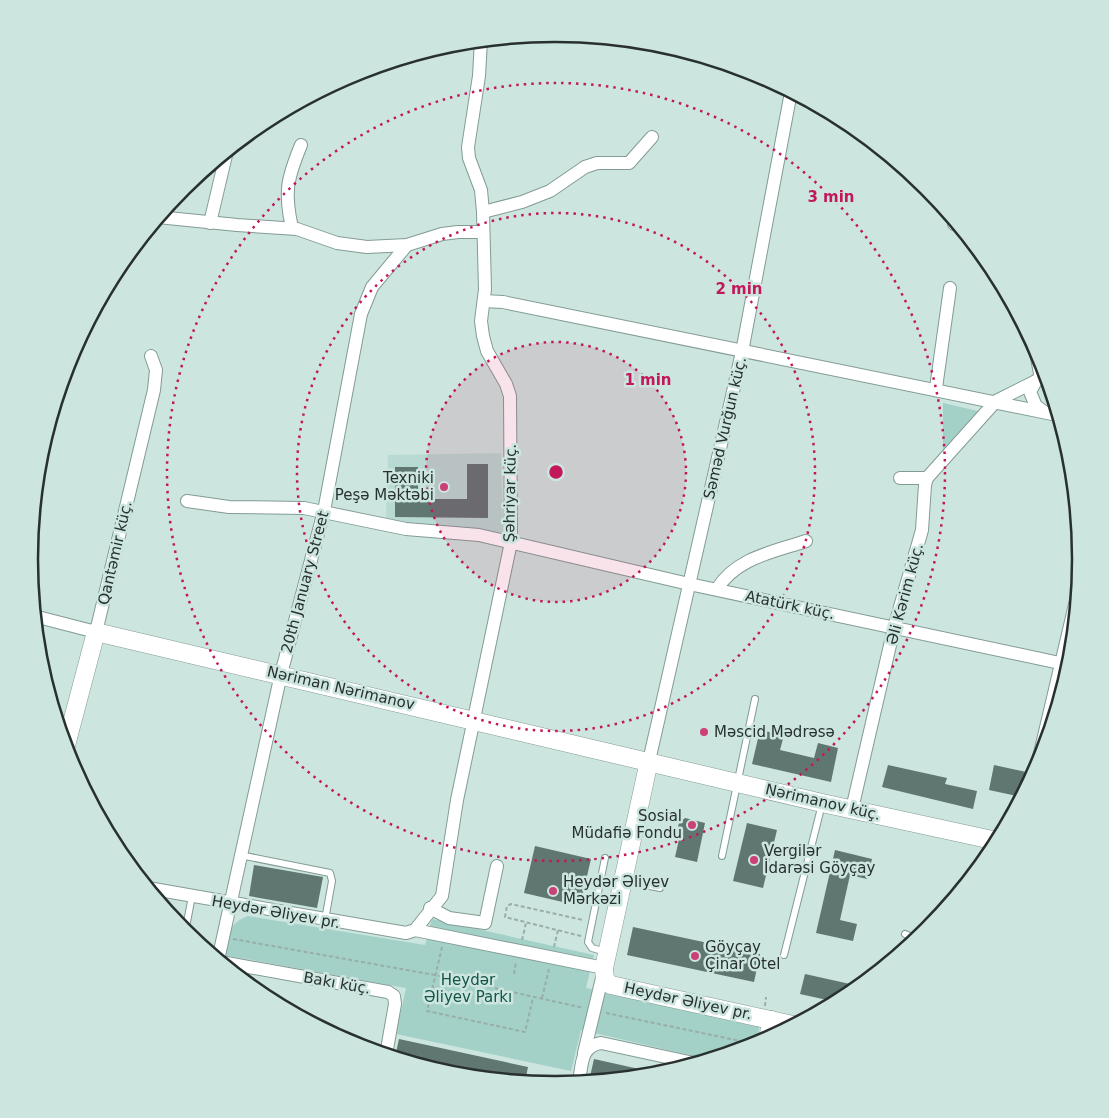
<svg xmlns="http://www.w3.org/2000/svg" width="1109" height="1118" viewBox="0 0 1109 1118" font-family="'DejaVu Sans',sans-serif">
	<style>
		.built { fill: #b8dad2 }
		.green { fill: #a3d1c7 }
		.building { fill: #5f7671 }
		.lines { fill: none; stroke-linecap: round; stroke-linejoin: round }
		.lane-casing { stroke: #839b95; stroke-width: 8 }
		.street-casing { stroke: #839b95; stroke-width: 14 }
		.secondary-casing { stroke: #839b95; stroke-width: 19 }
		.path { stroke: #99ada9; stroke-width: 2; stroke-dasharray: 4 2.5; stroke-linecap: butt }
		.lane { stroke: #fff; stroke-width: 6 }
		.street { stroke: #fff; stroke-width: 12 }
		.secondary { stroke: #fff; stroke-width: 18 }
		.ring { fill: none; stroke: #c2185b; stroke-width: 2.5; stroke-dasharray: 2.5 5 }
		.poi-dot { fill: #cb4076; stroke: #cce5df; stroke-width: 2 }
		.labels { text-anchor: middle; dominant-baseline: central; stroke-width: 5; stroke-linejoin: round; paint-order: stroke }
		.street-label { font-size: 15px; fill: #28312f; stroke: #cce5df }
		.poi-label { font-size: 15px; fill: #28312f; stroke: #cce5df; text-anchor: start }
		.park-label { font-size: 15px; fill: #13554b; stroke: #cce5df }
		.rim { fill: none; stroke: #28312f; stroke-width: 2.5 }
		.centre { fill: #c2185b; stroke: #cce5df; stroke-width: 2.5 }
		.ring-label { font-size: 15px; text-anchor: middle; font-weight: bold; fill: #c2185b; stroke: #cce5df; stroke-width: 5; stroke-linejoin: round; paint-order: stroke }
	</style>
	<rect width="100%" height="100%" fill="#cce5df"/>
	<polygon class="built" points="501,453 503,533 386,520 388,455"/>
	<g class="green">
		<polygon points="943,403 978,411 943,450"/>
		<path d="M248 916 425 945 432 919 594 955 586 988 760 1025 755 1045 707 1059 581 1030 571 1071 396 1034 406 988 224 955C228 936 228 923 248 916Z"/>
	</g>
	<g class="building">
		<polygon points="467,464 488,464 488,518 395,517 395,467 418,467 418,499 467,499"/>
		<polygon points="760,730 784,735 780,750 814,758 818,743 838,748 831,782 752,764"/>
		<polygon points="888,765 947,778 945,784 977,791 973,809 882,787"/>
		<polygon points="994,765 1026,772 1021,797 989,790"/>
		<polygon points="685,818 705,823 697,862 675,857 680,835 677,831 679,823"/>
		<polygon points="747,823 777,830 763,888 733,881"/>
		<polygon points="535,846 591,859 580,906 524,893"/>
		<polygon points="835,850 872,859 867,879 850,875 840,920 857,924 853,941 816,933"/>
		<polygon points="254,865 323,877 317,908 249,896"/>
		<polygon points="633,927 760,954 754,982 627,955"/>
		<polygon points="805,974 859,986 836,1002 800,994"/>
		<polygon points="399,1039 528,1067 525,1082 452,1075 395,1057"/>
		<polygon points="594,1059 657,1073 656,1075 589,1081"/>
	</g>
	<g class="lines">
		<defs>
			<g id="lane">
				<polyline points="240,855 330,873 332,881 325,920"/>
				<polyline points="722,856 755,699"/>
				<polyline points="605,858 588,942 592,948 606,952"/>
				<polyline points="624,881 660,888"/>
				<polyline points="187,922 192,896"/>
				<polyline points="905,934 916,939"/>
				<polyline points="784,955 822,804"/>
			</g>
			<g id="street">
				<polyline points="483,212 522,202 550,191 585,167 597,163 629,163 652,137"/>
				<polyline points="158,217 237,225 297,229 337,243 367,247 407,245 442,234 458,232 483,232"/>
				<polyline points="210,223 227,151"/>
				<polyline points="954,224 956,224"/>
				<path d="M292 228C284 192 287 179 301 145"/>
				<polyline points="484,301 503,302 1057,415"/>
				<polyline points="1035,347 1041,379"/>
				<polyline points="1036,381 1030,392 1036,406 1043,411"/>
				<polyline points="936,388 950,288"/>
				<polyline points="900,478 927,478"/>
				<polyline points="187,501 229,507 304,508 406,529 479,535 689,584 1069,665"/>
				<path d="M717 589C736 558 773 552 806 541"/>
				<polyline points="34,616 96,632 154,390 156,370 151,356"/>
				<polyline points="649,761 742,352 791,92"/>
				<polyline points="1037,766 1076,600"/>
				<polyline points="852,809 894,628 922,530 925,485 927,478 996,401 1046,376"/>
				<polyline points="148,888 406,933 415,930 442,896 457,800 511,542 510,396 506,384 487,351 483,336 481,321 485,289 483,212 481,190 469,158 468,147 479,76 481,40"/>
				<polyline points="430,908 449,918 485,923 497,866"/>
				<polyline points="415,930 604,968"/>
				<polyline points="218,960 281,674 324,511 361,314 372,287 407,245"/>
				<polyline points="221,962 388,992 394,996 395,1004 386,1055"/>
				<polyline points="584,1053 603,974"/>
				<path d="M579 1082C582 1066 580 1046 601 1043L694 1063"/>
			</g>
			<g id="secondary">
				<polyline points="65,749 96,632 822,803 997,841"/>
				<polyline points="649,761 604,968 605,980 611,985 793,1025"/>
				<polyline points="768,1038 772,1020"/>
			</g>
		</defs>
		<use href="#lane" class="lane-casing"/>
		<use href="#street" class="street-casing"/>
		<use href="#secondary" class="secondary-casing"/>
		<g class="path">
			<polyline points="581,936 505,917 507,906 511,904 583,920"/>
			<polyline points="233,939 435,975 584,1008"/>
			<polyline points="522,940 526,923"/>
			<polyline points="442,947 427,1011 525,1032 533,998"/>
			<polyline points="554,947 558,930"/>
			<polyline points="514,974 516,962"/>
			<polyline points="542,998 549,969"/>
			<polyline points="765,1006 766,997"/>
			<polyline points="606,1013 755,1044"/>
		</g>
		<use href="#lane" class="lane"/>
		<use href="#street" class="street"/>
		<use href="#secondary" class="secondary"/>
	</g>
	<circle cx="556" cy="472" r="130" fill="#c2185b" fill-opacity=".12"/>
	<g class="ring">
		<circle cx="556" cy="472" r="130"/>
		<circle cx="556" cy="472" r="259"/>
		<circle cx="556" cy="472" r="389"/>
	</g>
	<g class="poi-dot">
		<circle cx="444" cy="487" r="5"/>
		<circle cx="704" cy="732" r="5"/>
		<circle cx="692" cy="825" r="5"/>
		<circle cx="754" cy="860" r="5"/>
		<circle cx="553" cy="891" r="5"/>
		<circle cx="695" cy="956" r="5"/>
	</g>
	<g class="labels">
		<g class="street-label">
			<text transform="translate(725 428) rotate(-77)">Səməd Vurğun küç.</text>
			<text transform="translate(510 493) rotate(-89)">Şəhriyar küç.</text>
			<text transform="translate(115 553) rotate(-77)">Qantəmir küç.</text>
			<text transform="translate(305 582) rotate(-75)">20th January Street</text>
			<text transform="translate(905 594) rotate(-75)">Əli Kərim küç.</text>
			<text transform="translate(790 605) rotate(12)">Atatürk küç.</text>
			<text transform="translate(341 688) rotate(13)">Nəriman Nərimanov</text>
			<text transform="translate(823 802) rotate(13)">Nərimanov küç.</text>
			<text transform="translate(276 912) rotate(10)">Heydər Əliyev pr.</text>
			<text transform="translate(337 983) rotate(10)">Bakı küç.</text>
			<text transform="translate(688 1001) rotate(12)">Heydər Əliyev pr.</text>
		</g>
		<g class="poi-label">
			<text x="434" y="478" text-anchor="end">Texniki<tspan x="434" dy="17">Peşə Məktəbi</tspan></text>
			<text x="714" y="732">Məscid Mədrəsə</text>
			<text x="682" y="816" text-anchor="end">Sosial<tspan x="682" dy="17">Müdafiə Fondu</tspan></text>
			<text x="764" y="851">Vergilər<tspan x="764" dy="17">İdarəsi Göyçay</tspan></text>
			<text x="563" y="882">Heydər Əliyev<tspan x="563" dy="17">Mərkəzi</tspan></text>
			<text x="705" y="947">Göyçay<tspan x="705" dy="17">Çinar Otel</tspan></text>
		</g>
		<g class="park-label">
			<text x="468" y="980">Heydər<tspan x="468" dy="17">Əliyev Parkı</tspan></text>
		</g>
	</g>
	<path d="M0 0H1109V1118H0ZM38 559a517 517 0 1 1 1034 0a517 517 0 1 1-1034 0Z" fill="#cce5df" fill-rule="evenodd"/>
	<path class="rim" d="M38 559a517 517 0 1 1 1034 0a517 517 0 1 1-1034 0Z"/>
	<circle cx="556" cy="472" r="8" class="centre"/>
	<g class="ring-label">
		<text x="831" y="202">3 min</text>
		<text x="739" y="294">2 min</text>
		<text x="648" y="385">1 min</text>
	</g>
</svg>
